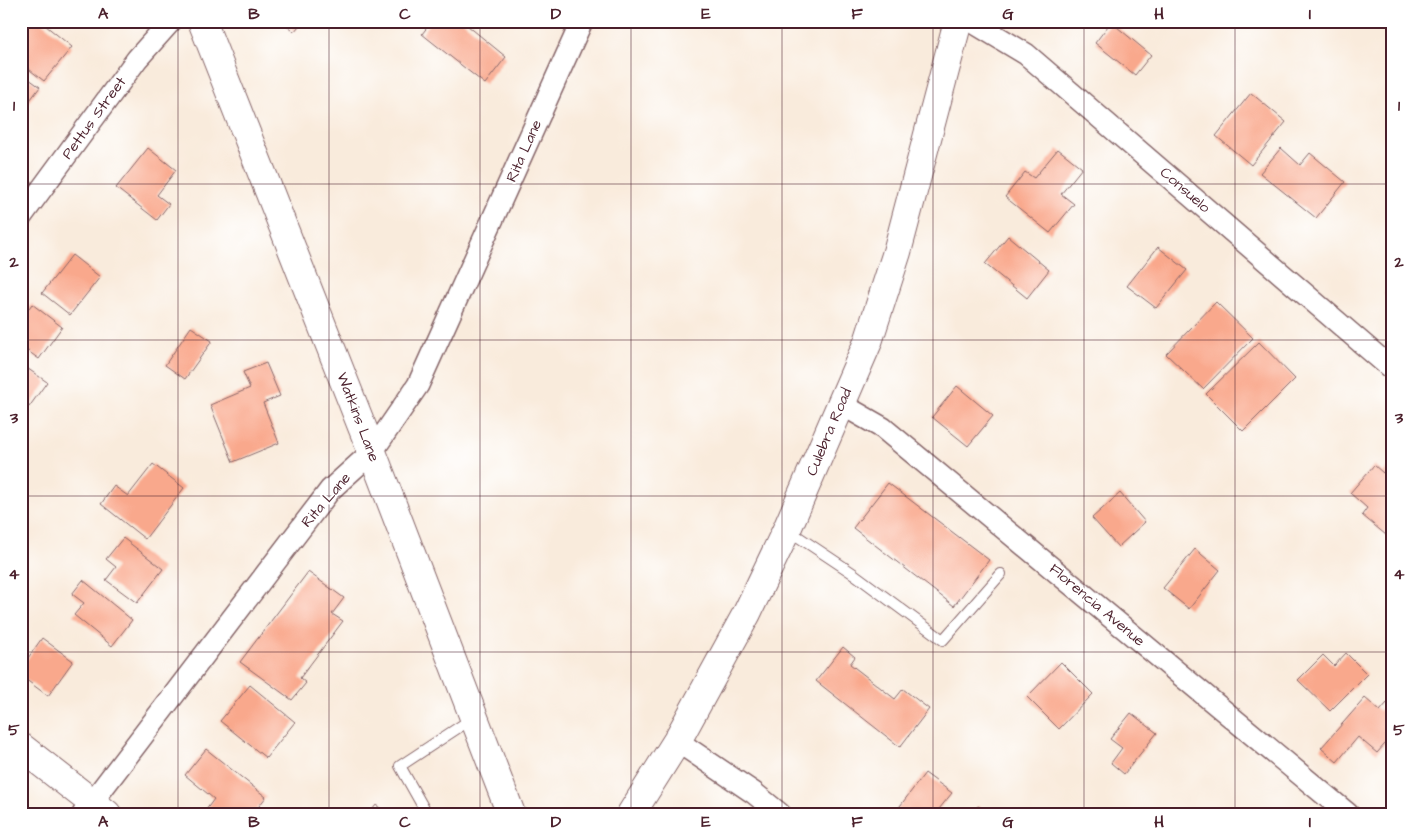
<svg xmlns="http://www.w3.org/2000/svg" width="1413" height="835" viewBox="0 0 1413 835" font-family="'Architects Daughter',sans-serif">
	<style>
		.building { fill: #f9a88c }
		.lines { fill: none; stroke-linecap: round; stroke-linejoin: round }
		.lane-casing { stroke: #876669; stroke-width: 12 }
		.street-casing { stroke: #876669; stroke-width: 24 }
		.secondary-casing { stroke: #876669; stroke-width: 30 }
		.lane { stroke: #fff; stroke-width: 10 }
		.street { stroke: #fff; stroke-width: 21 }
		.secondary { stroke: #fff; stroke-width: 28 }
		.grid { fill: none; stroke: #4a1f2b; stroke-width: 1; stroke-opacity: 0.55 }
		.labels { text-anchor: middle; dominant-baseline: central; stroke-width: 4; stroke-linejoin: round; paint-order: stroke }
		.street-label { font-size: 15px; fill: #4a1f2b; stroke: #fff }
		.neatline { fill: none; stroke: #4a1f2b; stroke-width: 2 }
		.grid-label { font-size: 16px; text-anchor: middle; font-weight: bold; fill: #4a1f2b }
	</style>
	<rect width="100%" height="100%" fill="#fff"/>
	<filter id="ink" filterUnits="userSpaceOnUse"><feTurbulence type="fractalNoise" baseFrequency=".02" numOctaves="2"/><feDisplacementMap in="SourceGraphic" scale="10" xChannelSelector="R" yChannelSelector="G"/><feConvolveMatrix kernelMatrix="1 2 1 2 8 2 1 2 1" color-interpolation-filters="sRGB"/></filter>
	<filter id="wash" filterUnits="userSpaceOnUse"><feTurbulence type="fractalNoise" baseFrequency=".0096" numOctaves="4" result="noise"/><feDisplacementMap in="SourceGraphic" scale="20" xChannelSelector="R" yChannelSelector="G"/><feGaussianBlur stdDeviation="1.12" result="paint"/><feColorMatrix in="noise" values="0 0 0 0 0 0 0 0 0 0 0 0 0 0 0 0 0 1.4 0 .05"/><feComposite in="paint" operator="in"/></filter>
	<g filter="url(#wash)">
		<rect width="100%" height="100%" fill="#f9ebdc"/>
		<g id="blocks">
			<g class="building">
				<polygon points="21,21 40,21 72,47 44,81 21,63"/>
				<polygon points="282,21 303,21 294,32"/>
				<polygon points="432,21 462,21 506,57 485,84 422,34"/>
				<polygon points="1111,22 1151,55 1135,75 1095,43"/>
				<polygon points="21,73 40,87 21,112"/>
				<polygon points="1251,93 1286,122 1251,165 1216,136"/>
				<polygon points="148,148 176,170 157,195 169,204 157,220 116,188"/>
				<polygon points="1281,148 1300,165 1310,153 1345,182 1316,218 1260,173"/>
				<polygon points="1058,149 1082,168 1061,194 1074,204 1050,233 1005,197 1025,172 1034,178"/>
				<polygon points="1008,236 1049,270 1027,298 985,264"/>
				<polygon points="1158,247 1187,270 1156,308 1127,286"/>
				<polygon points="72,255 100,277 70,315 42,293"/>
				<polygon points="1392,285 1392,300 1384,294"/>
				<polygon points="1216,302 1253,338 1203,389 1166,354"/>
				<polygon points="32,304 62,327 39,359 21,346 21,319"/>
				<polygon points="191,327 212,341 185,379 165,365"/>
				<polygon points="1259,342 1295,379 1243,431 1206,394"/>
				<polygon points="266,363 280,396 263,403 279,443 233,462 210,405 250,388 243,372"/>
				<polygon points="21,364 47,382 29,407 21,402"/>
				<polygon points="957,386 993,416 968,446 932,417"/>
				<polygon points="1392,463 1392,540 1362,515 1367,508 1350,493 1374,465 1383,473"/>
				<polygon points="153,464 184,488 145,539 101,504 114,486 128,496"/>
				<polygon points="888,483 989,560 954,606 853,528"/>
				<polygon points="1120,493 1145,522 1118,547 1092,518"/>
				<polygon points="123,538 163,569 137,603 106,580 116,567 106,559"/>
				<polygon points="1195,549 1220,570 1189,609 1163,588"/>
				<polygon points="308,572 344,598 332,614 343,621 300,678 306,683 292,700 240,662"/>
				<polygon points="83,580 132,620 112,646 74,615 84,603 72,594"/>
				<polygon points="42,638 73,661 48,696 21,676 21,668"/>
				<polygon points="843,647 855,657 850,664 895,699 903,689 929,709 900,747 816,681"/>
				<polygon points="1346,653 1367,674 1330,711 1298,680 1323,655 1334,666"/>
				<polygon points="1061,662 1093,694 1059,729 1027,697"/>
				<polygon points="250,685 295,722 266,758 220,721"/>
				<polygon points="1365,698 1380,711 1387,703 1392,707 1392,736 1377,753 1358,737 1337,762 1321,748"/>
				<polygon points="1131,713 1157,733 1124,774 1111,763 1122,748 1110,739"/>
				<polygon points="206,749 266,797 253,814 203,814 214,799 185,775"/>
				<polygon points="925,773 952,793 935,814 894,814"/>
				<polygon points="376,805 388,814 369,814"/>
				<polygon points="978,806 988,814 972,814"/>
			</g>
		</g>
	</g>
	<g filter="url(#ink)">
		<use href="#blocks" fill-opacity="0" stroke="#876669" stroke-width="1"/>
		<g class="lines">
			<defs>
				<g id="lane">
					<polyline points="788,530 854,574 943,640 1001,574"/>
					<polyline points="427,814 400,766 473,718"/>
				</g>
				<g id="street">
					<polyline points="971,21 1026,54 1392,369"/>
					<polyline points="21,217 137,59 171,21"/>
					<polyline points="841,404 883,428 1348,814"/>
					<polyline points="677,741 754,793 780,814"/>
					<polyline points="83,814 330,490 372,452 418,385 582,21"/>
				</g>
				<g id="secondary">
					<polyline points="202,21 372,452 511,814"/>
					<polyline points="21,747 107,814"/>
					<polyline points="631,814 677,741 747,613 787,529 868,342 897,252 958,21"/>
				</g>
			</defs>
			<use href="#lane" class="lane-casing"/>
			<use href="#street" class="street-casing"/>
			<use href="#secondary" class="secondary-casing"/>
			<use href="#lane" class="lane"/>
			<use href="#street" class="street"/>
			<use href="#secondary" class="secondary"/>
		</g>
	</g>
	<path class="grid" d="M178 21V814M329 21V814M480 21V814M631 21V814M782 21V814M933 21V814M1084 21V814M1235 21V814M21 184H1392M21 340H1392M21 496H1392M21 652H1392"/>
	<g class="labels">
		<g class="street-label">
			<text transform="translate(94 118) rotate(-54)">Pettus Street</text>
			<text transform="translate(524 151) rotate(-66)">Rita Lane</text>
			<text transform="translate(1185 190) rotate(41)">Consuelo</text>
			<text transform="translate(358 417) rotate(69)">Watkins Lane</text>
			<text transform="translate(829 432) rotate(-67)">Culebra Road</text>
			<text transform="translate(326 500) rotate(-49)">Rita Lane</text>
			<text transform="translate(1097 605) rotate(40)">Florencia Avenue</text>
		</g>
	</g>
	<rect width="1413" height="835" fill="none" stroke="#fff" stroke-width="55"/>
	<rect x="28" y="28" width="1358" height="780" class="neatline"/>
	<g class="grid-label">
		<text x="103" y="19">A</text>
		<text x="254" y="19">B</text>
		<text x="405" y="19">C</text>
		<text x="556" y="19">D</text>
		<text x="706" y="19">E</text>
		<text x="857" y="19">F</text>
		<text x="1008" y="19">G</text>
		<text x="1159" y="19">H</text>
		<text x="1310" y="19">I</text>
		<text x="14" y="111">1</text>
		<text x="1399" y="111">1</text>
		<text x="14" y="267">2</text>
		<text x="1399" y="267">2</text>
		<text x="14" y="423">3</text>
		<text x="1399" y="423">3</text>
		<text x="14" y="579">4</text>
		<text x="1399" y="579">4</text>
		<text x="14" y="735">5</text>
		<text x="1399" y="735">5</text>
		<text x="103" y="827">A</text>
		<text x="254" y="827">B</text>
		<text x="405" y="827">C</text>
		<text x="556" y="827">D</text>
		<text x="706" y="827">E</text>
		<text x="857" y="827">F</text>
		<text x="1008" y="827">G</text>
		<text x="1159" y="827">H</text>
		<text x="1310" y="827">I</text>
	</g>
</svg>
